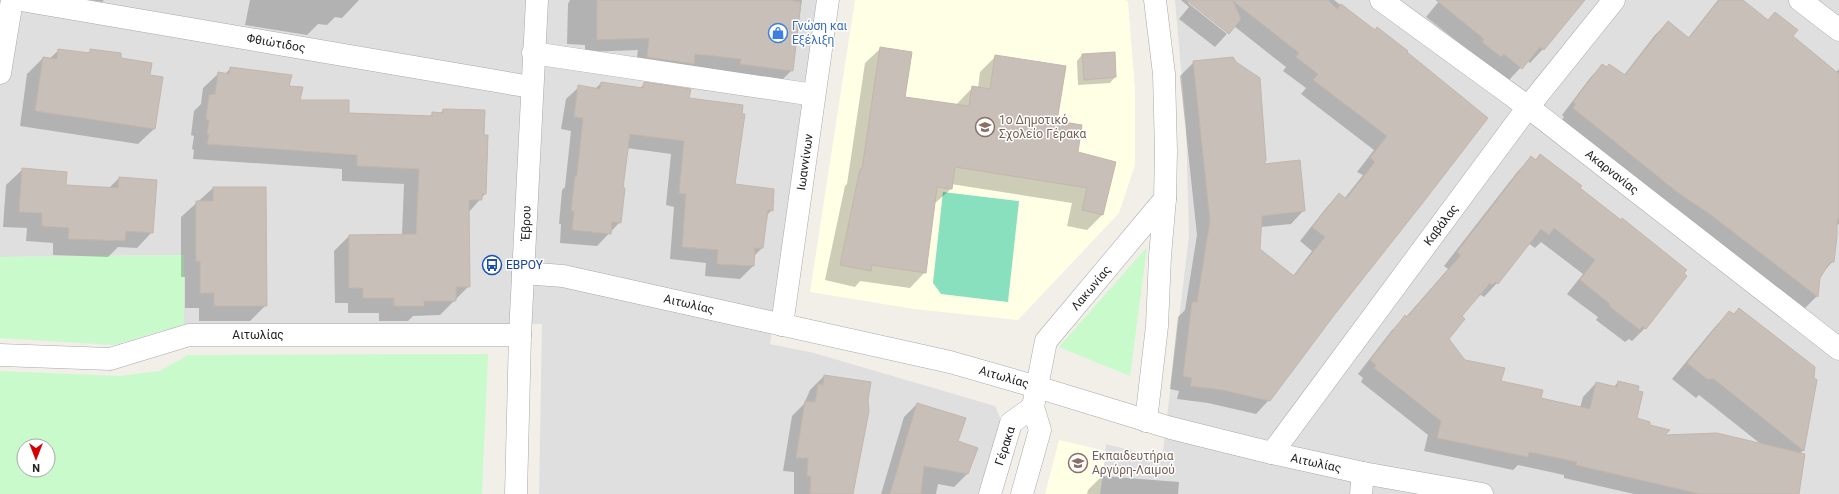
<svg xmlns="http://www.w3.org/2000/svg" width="1839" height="494" viewBox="0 0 1839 494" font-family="Roboto,sans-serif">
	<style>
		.residential { fill: #e0dfdf }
		.education { fill: #ffffe5 }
		.park { fill: #c8facc; fill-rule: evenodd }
		.pitch { fill: #88e0be }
		.shadow { fill: #0003; fill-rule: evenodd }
		.building { fill: #c7bfb8; stroke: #c4b6ab }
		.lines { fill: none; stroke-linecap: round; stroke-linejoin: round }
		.minor-casing { stroke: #a9a9a9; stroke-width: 23 }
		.minor { stroke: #fff; stroke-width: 22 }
		.labels { text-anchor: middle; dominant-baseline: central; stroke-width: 3; stroke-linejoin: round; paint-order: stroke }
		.shop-label { font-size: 12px; fill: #366cbe; stroke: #fff; text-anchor: start }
		.street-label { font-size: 12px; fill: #222; stroke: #fff }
		.education-label { font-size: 12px; fill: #785e54; stroke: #fff; text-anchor: start }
		.transit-label { font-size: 12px; fill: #164399; stroke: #fff; text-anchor: start }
	</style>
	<rect width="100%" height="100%" fill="#f2efe9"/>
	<g class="residential">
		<polygon points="0,0 817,0 770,344 814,353 995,406 1002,422 979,494 539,494 542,324 184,327 184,255 0,257"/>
		<polygon points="1175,0 1839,0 1839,494 1100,494 1106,444 1162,458 1189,236 1186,125"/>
	</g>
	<g class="education">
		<polygon points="855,0 1126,0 1128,2 1135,89 1135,165 1119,213 1018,320 914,309 810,292"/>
		<polygon points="1059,440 1106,451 1100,494 1045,494"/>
	</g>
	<g class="park">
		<polygon points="1147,247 1130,376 1059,347"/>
		<polygon points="184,255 184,327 164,330 114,345 0,338 0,257"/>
		<path d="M488 354 482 494H0V371L119 376 160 371 188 355ZM24 446H48V470H24Z"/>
	</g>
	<polygon class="pitch" points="943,192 1019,201 1008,302 941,294 933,283"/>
	<g class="shadow">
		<polygon points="89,0 104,0 102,2"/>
		<polygon points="250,0 359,0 342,18 335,17 327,25 318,24 307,35 245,25"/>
		<polygon points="570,0 802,0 792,70 779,83 635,70 638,50 585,52 585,45 567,44 568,4"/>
		<path d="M1181 0H1334L1487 118 1334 313 1269 400 1256 414 1208 403 1177 399 1179 391 1170 389 1178 317 1185 310 1197 235 1180 76 1194 62 1261 165 1304 210 1291 224 1261 227 1259 250 1293 276 1312 251 1300 241 1326 208 1339 194 1344 199 1363 175 1357 172 1374 150 1301 94 1306 88 1283 71 1286 67 1234 26 1215 47 1179 19 1189 7ZM1189 1 1227 32V34L1188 3Z"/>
		<polygon points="1440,0 1584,0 1543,49 1530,63 1527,61 1508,81 1426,17"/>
		<polygon points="1718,0 1741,0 1767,21 1775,13 1791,36 1836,72 1839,69 1839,224 1836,226 1833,261 1819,277 1817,296 1804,309 1561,121 1564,117 1562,115 1590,78 1602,65 1624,75 1655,35 1668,22 1688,38"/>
		<polygon points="881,48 904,98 956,105 972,88 978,88 980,72 996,56 1056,122 1077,153 1102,215 1087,230 1067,226 1072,203 951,184 951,189 934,204 925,272 910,288 860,281 855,287 825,280 845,186 847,184 865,63"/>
		<polygon points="59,50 87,54 91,50 119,59 149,76 154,129 138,144 20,126 27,74 43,58 49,59"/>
		<polygon points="1082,55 1115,77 1110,83 1078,85 1077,61"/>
		<polygon points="231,68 287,87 299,101 348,114 429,117 433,113 440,114 443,110 483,136 487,136 485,194 468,213 469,286 440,315 413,316 408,321 379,321 379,313 348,313 348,303 335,303 334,251 349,236 402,235 404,184 342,181 342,169 193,159 194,150 192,149 194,136 191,135 194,111 201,104 203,88 219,73 225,74"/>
		<polygon points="601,83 639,89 645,83 688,99 734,185 772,210 766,216 762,248 754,256 753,266 740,279 705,276 706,263 670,259 674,207 666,205 671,154 627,148 621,189 620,222 597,246 560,243 561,224 559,224 562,190 565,187 571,131 561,129 566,99 579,87 595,89"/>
		<polygon points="1540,155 1685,276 1645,328 1632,341 1629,339 1625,342 1596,320 1598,317 1567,294 1583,274 1541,242 1535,248 1528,243 1497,283 1484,297 1481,295 1477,297 1460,316 1448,338 1464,360 1500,382 1540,398 1580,408 1583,397 1596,383 1614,387 1618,382 1636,419 1663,436 1762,445 1699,395 1696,398 1672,379 1714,328 1729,312 1804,450 1800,453 1801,470 1803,470 1798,494 1634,494 1564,478 1564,475 1518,465 1513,470 1424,451 1428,435 1361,382 1363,378 1358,374 1392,330 1406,317 1448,269 1444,266 1518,171 1531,158 1535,160"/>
		<polygon points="22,170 65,186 108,189 119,178 152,232 137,248 118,247 108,257 53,255 53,243 26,241 27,228 3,227 6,185"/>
		<polygon points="213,188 265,188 266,305 250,321 199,321 199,308 185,308 185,277 181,277 181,217"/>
		<polygon points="824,376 852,494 794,494 794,472 783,471 792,416 804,404 810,390"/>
		<polygon points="917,404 957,441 967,474 954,487 938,484 936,494 881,494 904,417"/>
		<polygon points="1102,476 1179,482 1178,494 1087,494 1088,490"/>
	</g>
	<g class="building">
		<polygon points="597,0 793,0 793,1 801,2 793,71 740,64 741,59 695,54 694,64 647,57 649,38 597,40"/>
		<polygon points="1186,0 1328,0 1337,9 1341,4 1375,30 1377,27 1408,51 1407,52 1488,118 1425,200 1335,314 1270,401 1222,390 1190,386 1192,378 1183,376 1192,302 1197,302 1210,221 1193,61 1233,57 1236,62 1260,78 1266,160 1264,164 1300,160 1305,211 1262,216 1260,249 1294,276 1325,237 1312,227 1339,193 1346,199 1375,162 1370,158 1387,136 1313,80 1318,74 1296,57 1299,53 1233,1 1241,19 1229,34"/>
		<polygon points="1436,0 1585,0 1544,50 1540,47 1522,69 1504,54 1501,57 1482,42 1484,39"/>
		<polygon points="1719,0 1743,0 1768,20 1775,12 1798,30 1793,36 1839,74 1839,219 1837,219 1837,236 1834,262 1830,262 1820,278 1818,297 1711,215 1677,192 1573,108 1576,104 1573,102 1602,64 1607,67 1609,64 1625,75 1668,21 1689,38"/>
		<polygon points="880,47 912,52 905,97 969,106 972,86 990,89 995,55 1066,66 1057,121 1082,125 1078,152 1116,162 1103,215 1082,210 1087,188 955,167 952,189 937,187 926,273 872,265 871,271 840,265 860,169 862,169"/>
		<polygon points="58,49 90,53 90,49 121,53 121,58 152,63 150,75 163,77 155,129 35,111 43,57 57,59"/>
		<polygon points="1115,52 1116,77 1084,80 1082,54"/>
		<polygon points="230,67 292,75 289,86 303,87 300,100 349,100 349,113 432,116 432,112 443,113 443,109 485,110 484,135 488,135 486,194 482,194 482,200 469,200 470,287 456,287 456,301 424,301 424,306 394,306 394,298 363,298 363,288 349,288 349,235 416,234 419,169 357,166 357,155 207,144 209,135 207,134 209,120 206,119 209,95 215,94 218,72 229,74"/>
		<polygon points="601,82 643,88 644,82 691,89 689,98 743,105 742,114 745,114 735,184 774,189 773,211 768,210 763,248 755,248 754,266 717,264 718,250 682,247 686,194 679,193 684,141 630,134 623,188 625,188 621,223 612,222 611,234 572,230 574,211 571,211 575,176 577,176 583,118 574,117 578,85 600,89"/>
		<polygon points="1540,154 1582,186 1580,188 1621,220 1622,218 1687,270 1684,273 1687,276 1646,329 1642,326 1640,330 1609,306 1610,304 1580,280 1595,260 1554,228 1549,235 1541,229 1498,284 1495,282 1492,285 1490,283 1462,316 1465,319 1449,339 1465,360 1505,368 1501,381 1543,390 1541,398 1590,409 1596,382 1617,387 1618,381 1639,386 1638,391 1643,392 1637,418 1650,422 1650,425 1670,430 1665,435 1717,433 1805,454 1799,494 1700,494 1576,465 1577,462 1529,452 1528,457 1437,438 1441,421 1374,368 1376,365 1370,360 1405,315 1407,317 1461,255 1457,252 1531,156 1536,160"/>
		<polygon points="22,168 67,172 66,185 118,188 119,177 157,180 153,233 126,231 125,241 68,239 69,228 42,226 42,213 19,212"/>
		<polygon points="213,187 266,187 267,306 214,306 214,293 200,293 200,261 196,261 196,201 213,201"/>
		<polygon points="1739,308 1815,367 1814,378 1817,380 1804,451 1714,379 1707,379 1687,363 1729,311 1734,314"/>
		<polygon points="824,375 871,382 868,400 869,411 853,494 810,494 811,476 807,476 808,458 796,458 805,401 815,402 818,384 823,385"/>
		<polygon points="917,403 966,418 958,441 978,448 968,474 924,466 921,494 890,494"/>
	</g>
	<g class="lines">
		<defs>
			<g id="minor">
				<polyline points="21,0 531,87"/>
				<polyline points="1381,0 1528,107 1839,349"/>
				<polyline points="1800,0 1839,30"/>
				<polyline points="533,53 814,95"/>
				<polyline points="0,73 12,0"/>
				<polyline points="523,273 563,276 950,362 1037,387 1171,428 1272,453 1363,473 1482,494"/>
				<polyline points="782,325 828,0"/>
				<polyline points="0,355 110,359 189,335 520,335"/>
				<polyline points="1146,421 1157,326 1160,256 1165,199"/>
				<polyline points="1272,453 1528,107 1614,0"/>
				<polyline points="516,494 520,335 537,0"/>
				<polyline points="990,494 1011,423 1033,407"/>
				<polyline points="1022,494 1040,430 1033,407 1046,341 1165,199 1166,151 1164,74 1155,0"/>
				<polyline points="1361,494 1363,473"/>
			</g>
		</defs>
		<use href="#minor" class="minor-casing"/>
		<use href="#minor" class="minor"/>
	</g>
	<defs>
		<symbol id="shop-ring" viewBox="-11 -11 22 22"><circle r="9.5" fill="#fff" stroke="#3f7fe0" stroke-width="1.5"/><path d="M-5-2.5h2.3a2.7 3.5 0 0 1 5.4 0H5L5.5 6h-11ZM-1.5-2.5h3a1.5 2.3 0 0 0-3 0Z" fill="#3f7fe0"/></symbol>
		<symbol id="school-ring" viewBox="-11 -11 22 22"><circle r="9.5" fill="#fff" stroke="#8d6e63" stroke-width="1.5"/><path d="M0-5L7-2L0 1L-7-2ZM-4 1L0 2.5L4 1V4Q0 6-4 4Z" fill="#8d6e63"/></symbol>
		<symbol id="bus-ring" viewBox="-11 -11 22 22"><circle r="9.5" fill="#fff" stroke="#1a4fb4" stroke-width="1.5"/><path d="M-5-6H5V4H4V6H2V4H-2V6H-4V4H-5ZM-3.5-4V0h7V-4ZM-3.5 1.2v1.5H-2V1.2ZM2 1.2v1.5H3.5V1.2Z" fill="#1a4fb4"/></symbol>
	</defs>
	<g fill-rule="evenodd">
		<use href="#shop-ring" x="767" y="22" width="22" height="22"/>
		<use href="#school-ring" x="974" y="116" width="22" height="22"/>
		<use href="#bus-ring" x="481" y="254" width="22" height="22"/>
		<use href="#school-ring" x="1067" y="452" width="22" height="22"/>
	</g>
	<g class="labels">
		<g class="shop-label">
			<text x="792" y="26">Γνώση και<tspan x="792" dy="14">Εξέλιξη</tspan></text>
		</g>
		<g class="street-label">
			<text transform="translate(276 43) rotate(10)">Φθιώτιδος</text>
			<text transform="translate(805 162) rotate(-82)">Ιωαννίνων</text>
			<text transform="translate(1612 172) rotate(38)">Ακαρνανίας</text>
			<text transform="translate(526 223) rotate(-88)">Έβρου</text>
			<text transform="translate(1441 225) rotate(-53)">Καβάλας</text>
			<text transform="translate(1091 288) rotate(-50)">Λακωνίας</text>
			<text transform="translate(689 304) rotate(13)">Αιτωλίας</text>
			<text x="258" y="335">Αιτωλίας</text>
			<text transform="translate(1004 377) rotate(16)">Αιτωλίας</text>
			<text transform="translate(1005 446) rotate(-72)">Γέρακα</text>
			<text transform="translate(1316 463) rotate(12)">Αιτωλίας</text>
		</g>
		<g class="education-label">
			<text x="999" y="120">1ο Δημοτικό<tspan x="999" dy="14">Σχολείο Γέρακα</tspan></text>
			<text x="1092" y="456">Εκπαιδευτήρια<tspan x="1092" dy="14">Αργύρη-Λαιμού</tspan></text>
		</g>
		<g class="transit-label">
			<text x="506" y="265">ΕΒΡΟΥ</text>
		</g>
	</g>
	<g transform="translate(36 458) rotate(180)"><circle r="19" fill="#ffffff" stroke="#a7a7a7"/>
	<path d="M0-3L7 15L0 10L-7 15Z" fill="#d40000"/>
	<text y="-6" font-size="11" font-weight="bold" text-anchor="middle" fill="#222222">N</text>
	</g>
</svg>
